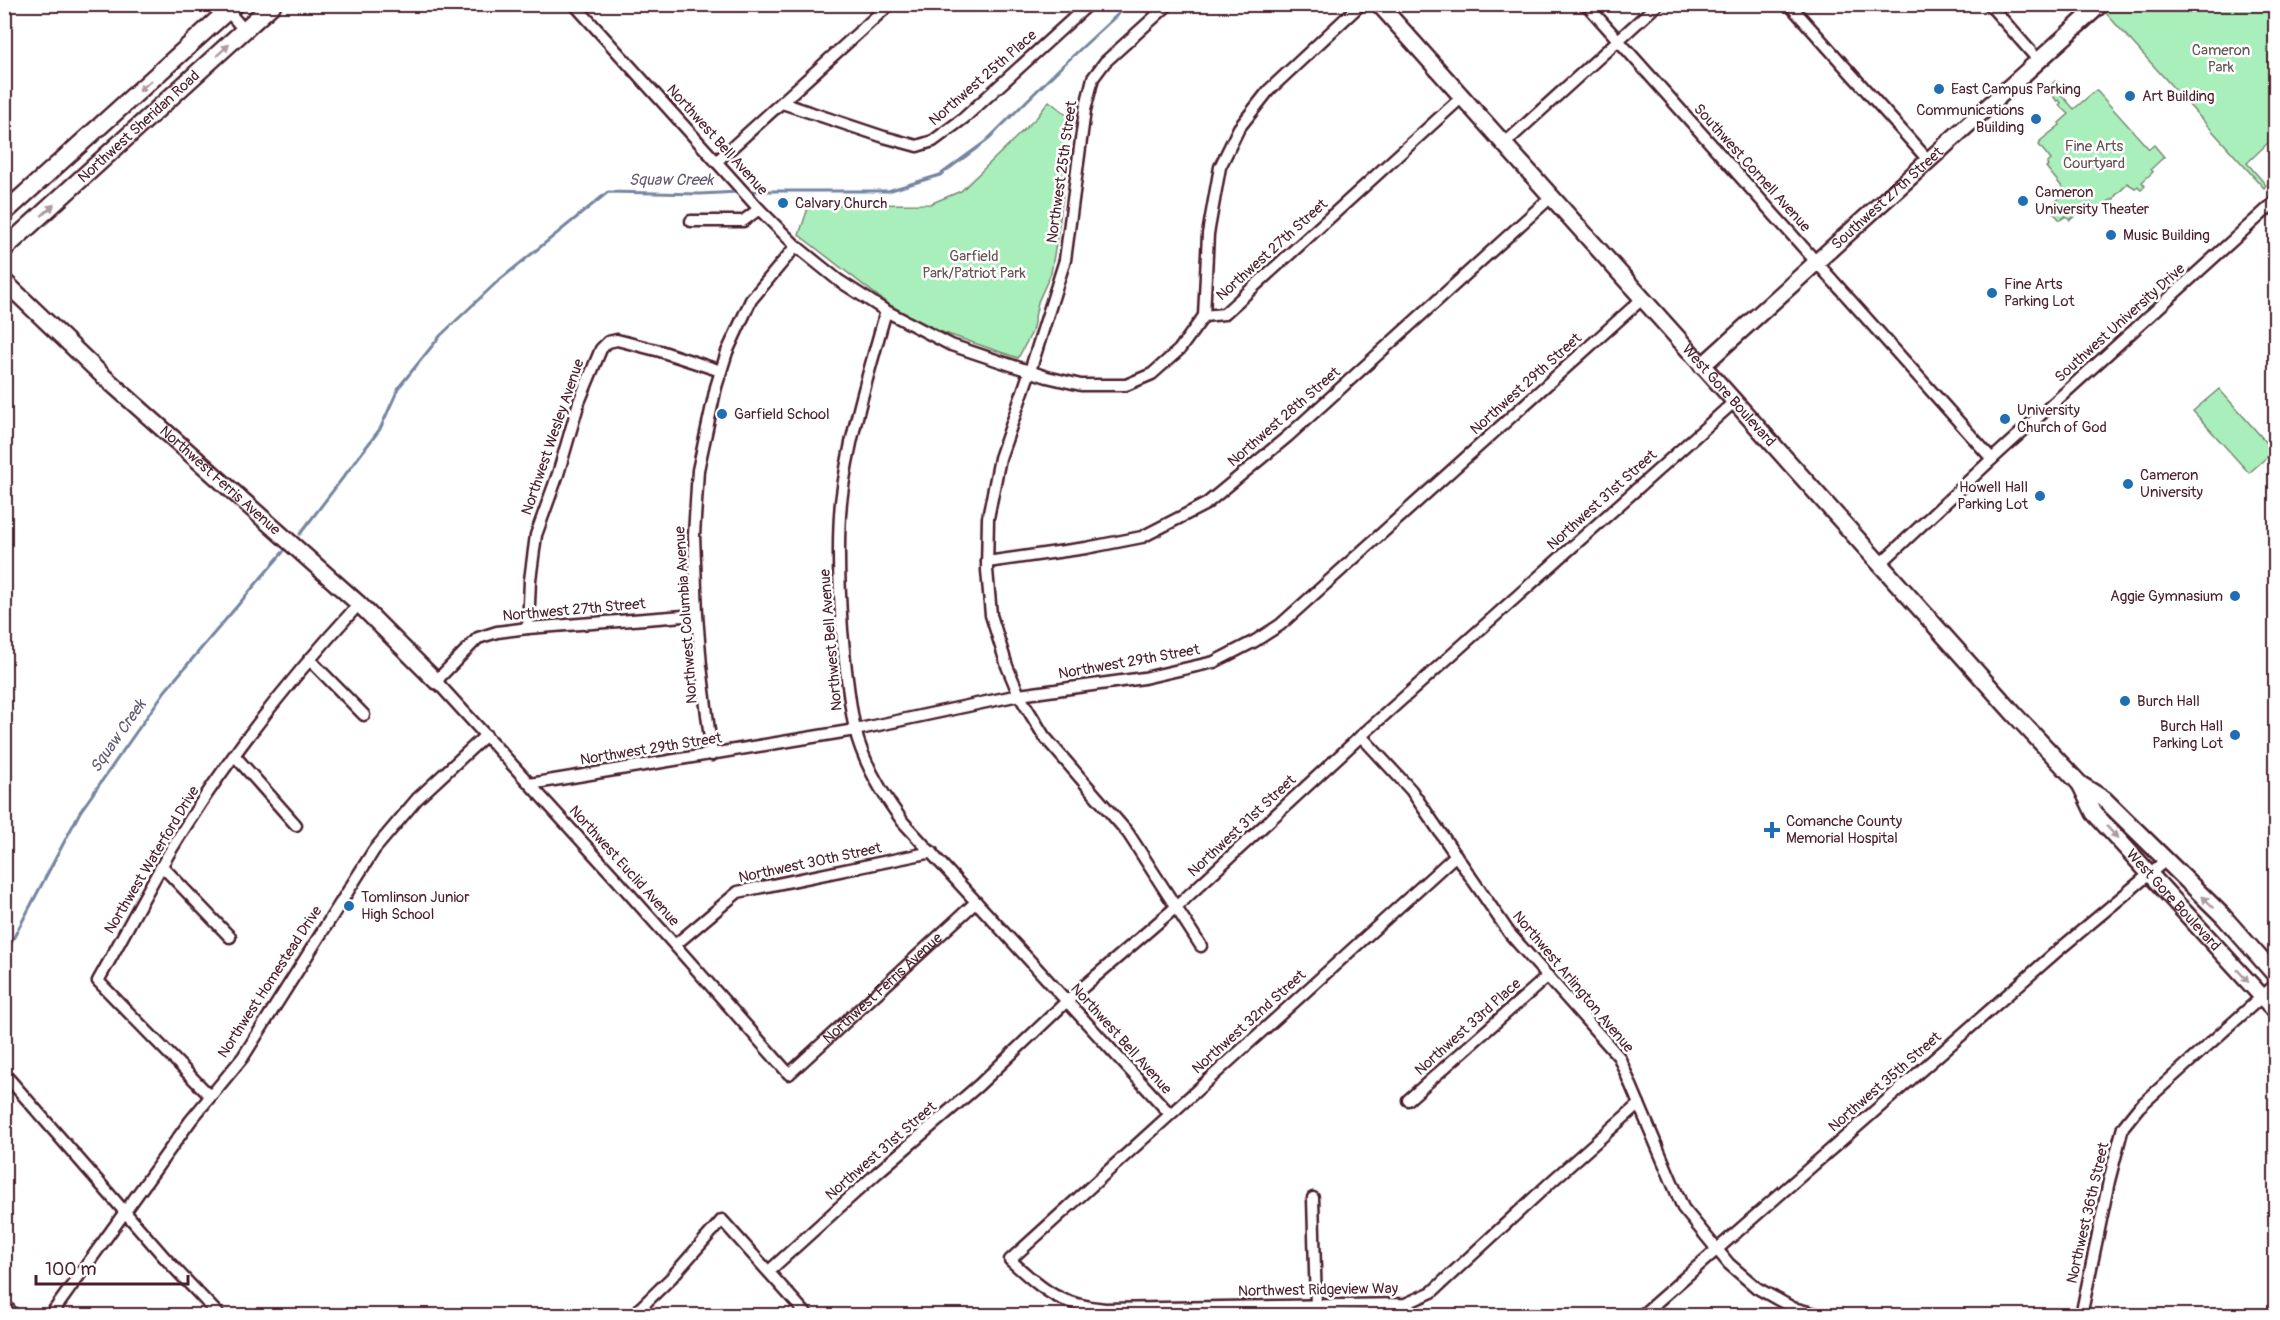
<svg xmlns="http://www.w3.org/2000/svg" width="2280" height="1320" viewBox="0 0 2280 1320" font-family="Pangolin,sans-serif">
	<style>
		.green { fill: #a9efbb; stroke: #7a8773; stroke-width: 1.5 }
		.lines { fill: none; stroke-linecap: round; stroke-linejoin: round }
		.stream { stroke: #7585a1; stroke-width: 3 }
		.street-casing { stroke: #4a1f2b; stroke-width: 15 }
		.secondary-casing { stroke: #4a1f2b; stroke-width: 20 }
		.primary-casing { stroke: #4a1f2b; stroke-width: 21 }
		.street { stroke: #fff; stroke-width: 10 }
		.secondary { stroke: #fff; stroke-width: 15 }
		.primary { stroke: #fff; stroke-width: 16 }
		.oneway { fill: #ae9aa0 }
		.poi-dot { fill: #1f6fb2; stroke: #fff; stroke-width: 2 }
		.labels { text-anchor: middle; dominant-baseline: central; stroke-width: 5; stroke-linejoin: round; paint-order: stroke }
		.park-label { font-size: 15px; fill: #62534f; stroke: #fff }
		.street-label { font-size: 15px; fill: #4a1f2b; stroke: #fff }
		.poi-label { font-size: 15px; fill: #4a1f2b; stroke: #fff; text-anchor: start }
		.water-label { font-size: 16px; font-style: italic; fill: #635a70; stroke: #fff }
	</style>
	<rect width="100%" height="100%" fill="#fff"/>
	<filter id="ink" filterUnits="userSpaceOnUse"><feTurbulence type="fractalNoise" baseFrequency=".0167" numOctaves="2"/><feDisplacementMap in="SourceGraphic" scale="12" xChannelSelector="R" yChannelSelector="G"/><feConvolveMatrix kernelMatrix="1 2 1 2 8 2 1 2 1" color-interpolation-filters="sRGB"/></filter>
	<g filter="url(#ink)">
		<g class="green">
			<polygon points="2111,4 2275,5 2275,147 2270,141 2247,163 2266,185 2264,188 2104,11"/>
			<path d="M2055 81 2060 86 2057 90 2074 109 2096 90 2149 149 2154 145 2164 157 2151 169 2153 172 2142 182 2145 186 2141 190 2138 186 2135 188 2127 183C2124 191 2116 191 2114 199L2107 202 2106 206H2103L2099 212 2090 203 2070 220 2066 216 2060 220 2049 208 2066 192 2046 167 2048 166 2047 164 2051 160 2039 145 2041 142 2040 141 2060 125 2059 123 2069 114 2059 105 2061 103 2059 100 2057 101 2047 89Z"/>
			<polygon points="1049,101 1071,118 1060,219 1051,273 1038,302 1032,332 1018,358 930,328 888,304 799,235 809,205 930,204 961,191 1037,117"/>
			<polygon points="2219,389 2274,451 2249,473 2193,411"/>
		</g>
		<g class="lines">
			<g class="stream">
				<polyline points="748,191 888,191 940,175 985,142 1061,67 1129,4"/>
				<polyline points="300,534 380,429 399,387 441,335 497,282 608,192 700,194 739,192"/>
				<polyline points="4,956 80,812 165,691 283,552"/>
			</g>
			<defs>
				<g id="street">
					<polyline points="222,4 244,30"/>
					<polyline points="574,4 759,209 796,246 838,280 886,311 951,345 1047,377 1081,385 1126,385 1152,374 1179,350 1204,316 1224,314 1462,97"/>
					<polyline points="1169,4 1105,62 1093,78 1085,110 1065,260 1030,371 1000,458 988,518 987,570 991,615 1007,666 1019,695 1044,736 1128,833 1201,946"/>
					<polyline points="1586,4 1992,459"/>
					<polyline points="1789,4 1929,161"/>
					<polyline points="1989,4 2039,61"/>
					<polyline points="782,103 884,137 917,146 933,141 964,118 1089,4"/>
					<polyline points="1504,144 1658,4"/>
					<polyline points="716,162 890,4"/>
					<polyline points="691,221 743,221 759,209"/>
					<path d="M886 311C869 372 848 440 841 502 837 545 839 587 842 630 845 663 848 697 855 729 863 763 883 795 903 822L1170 1114"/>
					<polyline points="1204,316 1208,234 1220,167 1239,128 1269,90 1361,4"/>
					<polyline points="987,562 1086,548 1142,537 1206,504 1287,437 1551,197"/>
					<polyline points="1879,565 1992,459 2276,201"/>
					<path id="s1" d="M697 615 528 628 497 632 478 638 436 681 618 881 789 1074 976 902"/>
					<polyline points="528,628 530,580 536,535 558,474 579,402 601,349 608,342 617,340 660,351 721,371"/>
					<polyline points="309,659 364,715"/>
					<polyline points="1361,736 1411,790 1510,934 1619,1057 1683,1208 1729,1264 1757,1288 1793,1308 1824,1316"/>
					<polyline points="712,755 701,666 697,615 694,535 698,470 716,387 727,352 751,300 796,246"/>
					<polyline points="235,756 296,825"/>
					<polyline points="530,784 855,730 1019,695 1144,678 1214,662 1255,641 1280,625 1642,299"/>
					<path d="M1456 855 1010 1260C1045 1291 1057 1304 1105 1309L1405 1304 1432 1292 1552 1181 1639 1104"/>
					<polyline points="162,866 230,937"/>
					<polyline points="675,945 738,892 932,852"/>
					<polyline points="9,1079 165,1258 220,1316"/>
					<path d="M210 1096 98 981C123 937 146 892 171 850 224 762 289 680 359 604"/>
					<polyline points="1408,1100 1548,976"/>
					<polyline points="1313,1198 1316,1306"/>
					<polyline points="769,1271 877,1173 979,1085 1067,1001 1176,907 1361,736 1734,402"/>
					<polyline points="4,1304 15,1316"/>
					<polyline points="50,1316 191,1120 243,1057 374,850 417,799 486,735"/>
					<polyline points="632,1316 671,1278 722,1220 808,1316"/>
					<polyline points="1641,1316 2055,953 2166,860"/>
					<polyline points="2081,1316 2109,1181 2123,1127 2139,1107 2276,984"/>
				</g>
				<g id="secondary">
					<path id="s2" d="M1379 4 2015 715 2080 784 2104 799 2223 916 2276 976"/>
					<path id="s3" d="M4 281 102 375 359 604 436 681"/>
					<path id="s4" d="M1702 366 2101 4"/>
					<path id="s5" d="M2080 784 2094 813 2276 1012"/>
				</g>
				<g id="primary">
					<polyline points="4,213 235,4"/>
					<path id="s6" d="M4 249 273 4"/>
				</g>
			</defs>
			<use href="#street" class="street-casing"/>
			<use href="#secondary" class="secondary-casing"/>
			<use href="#primary" class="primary-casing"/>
			<use href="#street" class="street"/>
			<use href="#secondary" class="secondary"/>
			<use href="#primary" class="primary"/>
		</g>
		<defs><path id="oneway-solid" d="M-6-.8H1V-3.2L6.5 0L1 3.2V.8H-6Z" transform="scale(1.5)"/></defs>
		<g class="oneway">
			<use href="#oneway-solid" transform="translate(223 50) rotate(-42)"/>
			<use href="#oneway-solid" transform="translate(145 86) rotate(138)"/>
			<use href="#oneway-solid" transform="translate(48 210) rotate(-42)"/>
			<use href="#oneway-solid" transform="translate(2112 832) rotate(47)"/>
			<use href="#oneway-solid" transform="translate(2208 902) rotate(-136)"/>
			<use href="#oneway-solid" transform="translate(2243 976) rotate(48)"/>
		</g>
	</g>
	<g class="poi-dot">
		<circle cx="1939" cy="89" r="6"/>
		<circle cx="2130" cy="96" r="6"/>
		<circle cx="2036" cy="119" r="6"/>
		<circle cx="2023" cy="201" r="6"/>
		<circle cx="783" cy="203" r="6"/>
		<circle cx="2111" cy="235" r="6"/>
		<circle cx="1992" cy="293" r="6"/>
		<circle cx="722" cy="414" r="6"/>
		<circle cx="2005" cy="419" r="6"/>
		<circle cx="2128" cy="484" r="6"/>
		<circle cx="2040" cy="496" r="6"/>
		<circle cx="2235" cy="596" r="6"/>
		<circle cx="2125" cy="701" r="6"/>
		<circle cx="2235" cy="735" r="6"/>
		<path d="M1769 821h6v6h6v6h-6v6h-6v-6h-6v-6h6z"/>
		<circle cx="349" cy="906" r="6"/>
	</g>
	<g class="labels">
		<g class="park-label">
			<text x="2221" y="50">Cameron<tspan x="2221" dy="17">Park</tspan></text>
			<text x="2094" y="146">Fine Arts<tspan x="2094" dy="17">Courtyard</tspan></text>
			<text x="974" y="256">Garfield<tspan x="974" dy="17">Park/Patriot Park</tspan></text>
		</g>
		<g class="street-label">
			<text transform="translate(983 78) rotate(-41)">Northwest 25th Place</text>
			<text stroke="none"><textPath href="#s6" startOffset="182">Northwest Sheridan Road</textPath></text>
			<text transform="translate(717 140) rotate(48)">Northwest Bell Avenue</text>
			<text transform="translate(1752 168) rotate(48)">Southwest Cornell Avenue</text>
			<text transform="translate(1062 172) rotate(-82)">Northwest 25th Street</text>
			<text stroke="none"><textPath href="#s4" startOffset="250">Southwest 27th Street</textPath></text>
			<text transform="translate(1272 250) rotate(-42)">Northwest 27th Street</text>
			<text transform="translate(2120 323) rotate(-42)">Southwest University Drive</text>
			<text transform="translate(1526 384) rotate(-42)">Northwest 29th Street</text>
			<text stroke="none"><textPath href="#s2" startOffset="525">West Gore Boulevard</textPath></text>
			<text transform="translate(1284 417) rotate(-41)">Northwest 28th Street</text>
			<text transform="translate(553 437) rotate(-71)">Northwest Wesley Avenue</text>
			<text stroke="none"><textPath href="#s3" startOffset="294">Northwest Ferris Avenue</textPath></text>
			<text transform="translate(1602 500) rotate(-42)">Northwest 31st Street</text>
			<text transform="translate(574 610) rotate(-5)">Northwest 27th Street</text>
			<text transform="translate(686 615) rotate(-94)">Northwest Columbia Avenue</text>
			<text transform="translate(831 640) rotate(-95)">Northwest Bell Avenue</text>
			<text transform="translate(1129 662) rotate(-10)">Northwest 29th Street</text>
			<text transform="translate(651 749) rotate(-9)">Northwest 29th Street</text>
			<text transform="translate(1242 826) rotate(-43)">Northwest 31st Street</text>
			<text transform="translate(152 860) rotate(-59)">Northwest Waterford Drive</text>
			<text transform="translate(810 863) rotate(-12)">Northwest 30th Street</text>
			<text transform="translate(624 866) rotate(48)">Northwest Euclid Avenue</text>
			<text stroke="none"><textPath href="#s5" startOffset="150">West Gore Boulevard</textPath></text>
			<text transform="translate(270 982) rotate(-57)">Northwest Homestead Drive</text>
			<text transform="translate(1573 982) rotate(50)">Northwest Arlington Avenue</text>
			<text stroke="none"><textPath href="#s1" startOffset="936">Northwest Ferris Avenue</textPath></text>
			<text transform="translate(1249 1022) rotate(-42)">Northwest 32nd Street</text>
			<text transform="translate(1468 1027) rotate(-42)">Northwest 33rd Place</text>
			<text transform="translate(1121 1039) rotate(48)">Northwest Bell Avenue</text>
			<text transform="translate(1885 1082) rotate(-41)">Northwest 35th Street</text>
			<text transform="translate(881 1151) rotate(-41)">Northwest 31st Street</text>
			<text transform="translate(2088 1213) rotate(-77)">Northwest 36th Street</text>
			<text transform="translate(1318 1290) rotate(-1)">Northwest Ridgeview Way</text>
		</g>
		<g class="poi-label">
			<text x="1951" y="89">East Campus Parking</text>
			<text x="2142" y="96">Art Building</text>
			<text x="2024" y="110" text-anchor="end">Communications<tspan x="2024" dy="17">Building</tspan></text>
			<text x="2035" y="192">Cameron<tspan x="2035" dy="17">University Theater</tspan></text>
			<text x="795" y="203">Calvary Church</text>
			<text x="2123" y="235">Music Building</text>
			<text x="2004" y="284">Fine Arts<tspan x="2004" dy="17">Parking Lot</tspan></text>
			<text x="2017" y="410">University<tspan x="2017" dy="17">Church of God</tspan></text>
			<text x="734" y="414">Garfield School</text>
			<text x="2140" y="475">Cameron<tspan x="2140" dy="17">University</tspan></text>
			<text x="2028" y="487" text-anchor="end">Howell Hall<tspan x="2028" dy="17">Parking Lot</tspan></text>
			<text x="2223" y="596" text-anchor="end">Aggie Gymnasium</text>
			<text x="2137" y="701">Burch Hall</text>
			<text x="2223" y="726" text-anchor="end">Burch Hall<tspan x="2223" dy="17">Parking Lot</tspan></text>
			<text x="1786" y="821">Comanche County<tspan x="1786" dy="17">Memorial Hospital</tspan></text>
			<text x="361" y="897">Tomlinson Junior<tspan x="361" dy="17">High School</tspan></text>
		</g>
		<g class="water-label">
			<text x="671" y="180">Squaw Creek</text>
			<text transform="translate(118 736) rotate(-55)">Squaw Creek</text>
		</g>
	</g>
	<rect width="2280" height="1320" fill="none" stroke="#fff" stroke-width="24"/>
	<rect x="12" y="12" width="2256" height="1296" fill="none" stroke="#4a1f2b" stroke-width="2" filter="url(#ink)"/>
	<path d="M36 1275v9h152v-9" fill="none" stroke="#4a1f2b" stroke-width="3"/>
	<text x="45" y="1275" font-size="18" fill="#4a1f2b" stroke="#ffffff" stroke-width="4.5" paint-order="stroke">100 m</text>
</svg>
